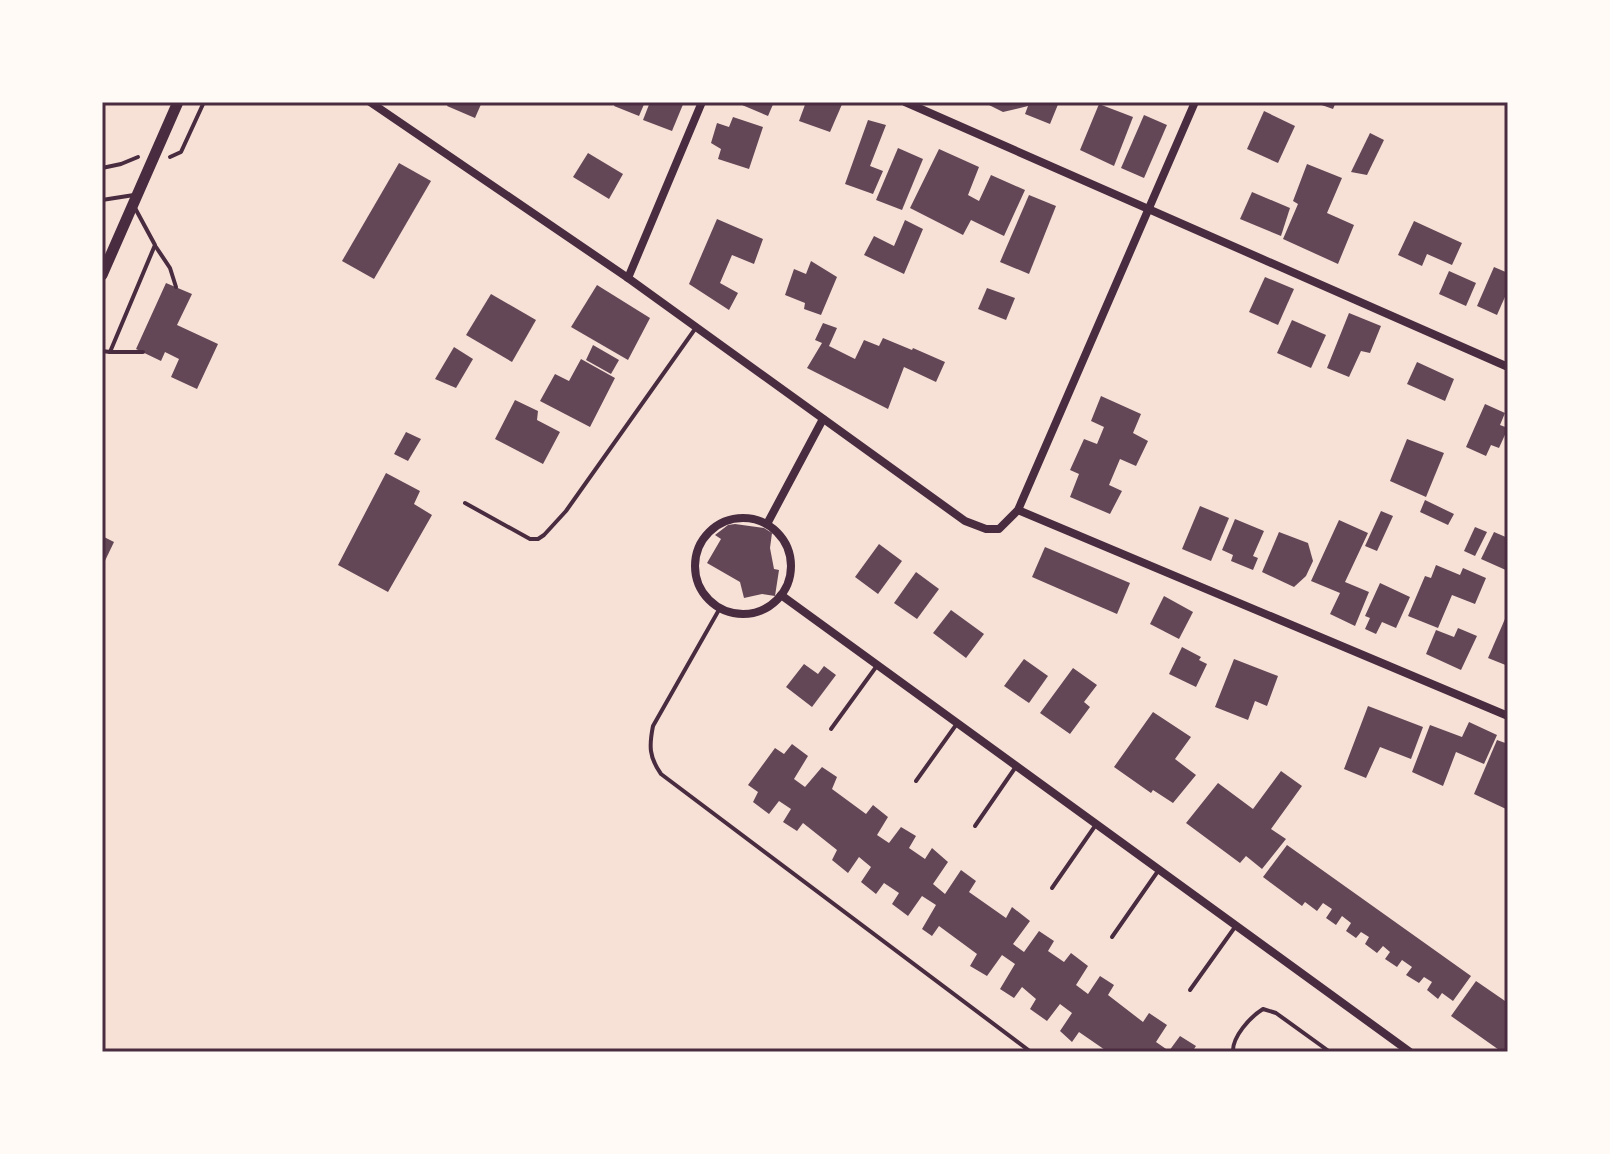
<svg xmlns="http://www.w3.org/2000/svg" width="1610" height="1154" viewBox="0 0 1610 1154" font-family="Manrope,sans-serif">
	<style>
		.building { fill: #644757 }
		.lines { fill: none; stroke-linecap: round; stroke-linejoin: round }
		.path { stroke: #4a2c40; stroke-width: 4 }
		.service { stroke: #4a2c40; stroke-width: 4 }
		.minor { stroke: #4a2c40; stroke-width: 8 }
		.tertiary { stroke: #4a2c40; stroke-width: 11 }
		.neatline { fill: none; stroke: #4a2c40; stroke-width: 3 }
	</style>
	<rect width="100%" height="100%" fill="#f7e1d7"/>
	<g class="building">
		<polygon points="449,102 482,102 475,118 447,106"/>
		<polygon points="616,102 645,102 639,116 614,106"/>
		<polygon points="650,102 684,102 672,131 643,120"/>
		<polygon points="735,102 774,102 768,116"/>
		<polygon points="806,102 843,102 830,132 799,121"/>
		<polygon points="983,102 1059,102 1050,124 1025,114 1028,106 1003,112"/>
		<polygon points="1313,102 1336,102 1333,109"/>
		<polygon points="1099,104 1133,117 1114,166 1080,150"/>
		<polygon points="1264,111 1295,126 1278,163 1247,149"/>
		<polygon points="1144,115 1167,125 1144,178 1121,168"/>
		<polygon points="733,117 763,127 749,169 718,159 721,149 711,143 717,123 729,127"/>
		<polygon points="868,120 886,125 870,166 883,171 873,194 845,184"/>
		<polygon points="1370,133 1384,140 1367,175 1351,172"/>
		<polygon points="898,148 923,159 902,210 876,200"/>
		<polygon points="939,149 979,167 968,195 979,201 991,175 1025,190 1004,236 971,220 963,235 910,208"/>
		<polygon points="588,153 623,174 609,199 573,177"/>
		<polygon points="399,163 431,181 374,279 342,261"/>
		<polygon points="1307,164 1342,178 1327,213 1354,225 1338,264 1283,239 1298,204 1293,201"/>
		<polygon points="1252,192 1290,208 1281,236 1240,219"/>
		<polygon points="1029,195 1056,206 1029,274 1000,262"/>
		<polygon points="717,219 763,239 754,264 732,255 720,283 738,293 729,310 689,284"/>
		<polygon points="905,220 923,229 904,274 864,255 874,236 894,246"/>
		<polygon points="1414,221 1462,243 1452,265 1427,254 1422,266 1398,255"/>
		<polygon points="811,261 837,277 821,315 804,309 805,303 785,295 794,269 806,274"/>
		<polygon points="1494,267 1508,273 1508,290 1497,315 1477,306"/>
		<polygon points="1449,271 1476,283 1466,306 1439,294"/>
		<polygon points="1265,277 1294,289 1278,325 1249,312"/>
		<polygon points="166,283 192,294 177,325 218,344 197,389 171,377 179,359 165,352 161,361 136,349"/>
		<polygon points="597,285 650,318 628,360 571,327"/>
		<polygon points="987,288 1015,298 1006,320 978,309"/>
		<polygon points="491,294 536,320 512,362 466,335"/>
		<polygon points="1349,313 1381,326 1370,353 1361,351 1349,377 1327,368"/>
		<polygon points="1292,320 1326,335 1311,368 1277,353"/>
		<polygon points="823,323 837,328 829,346 855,359 864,340 879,346 883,338 912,350 913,348 945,362 936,382 904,367 888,409 807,368 822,343 815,340"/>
		<polygon points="593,345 619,360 611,374 586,360"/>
		<polygon points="454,347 473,359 456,388 435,379"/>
		<polygon points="581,359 615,378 590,427 540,401 555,374 569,381"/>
		<polygon points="1417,362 1454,379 1445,401 1407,384"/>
		<polygon points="1101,396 1141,414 1133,433 1148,441 1136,466 1120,459 1109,485 1122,491 1110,514 1070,497 1079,474 1070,470 1084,439 1097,444 1104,427 1091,421"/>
		<polygon points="515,400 538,411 537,420 560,432 543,464 495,439"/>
		<polygon points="1485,404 1505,413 1500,425 1508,428 1499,448 1491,445 1486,456 1466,447"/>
		<polygon points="406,432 421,439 408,461 394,454"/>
		<polygon points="1407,439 1444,453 1426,497 1390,481"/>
		<polygon points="386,473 420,491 414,504 432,515 388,592 338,565"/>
		<polygon points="1425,500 1454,514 1448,525 1420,512"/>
		<polygon points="1200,506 1229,518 1211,561 1182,549"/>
		<polygon points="1381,511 1393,516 1377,551 1365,546"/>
		<polygon points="1235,519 1264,531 1253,556 1258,558 1253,570 1231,561 1233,555 1222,550"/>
		<polygon points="1339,520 1368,533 1345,582 1369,592 1355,626 1330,614 1340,593 1311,581"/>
		<polygon points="735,524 764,528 772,533 770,548 774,569 779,570 775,596 762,594 744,598 740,582 707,563 721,539 715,535 728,525"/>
		<polygon points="1475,527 1487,532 1475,556 1464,551"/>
		<polygon points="1279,532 1308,543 1313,561 1306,576 1294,587 1262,572"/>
		<polygon points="1494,532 1508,538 1508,571 1481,559"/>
		<polygon points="102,536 114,542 102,567"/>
		<polygon points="879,544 902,561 878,594 855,577"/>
		<polygon points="1045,547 1130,583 1117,614 1032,577"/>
		<polygon points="1436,565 1460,575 1463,568 1486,578 1475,604 1452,595 1438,628 1408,616 1425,576 1431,578"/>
		<polygon points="916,572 939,589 917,619 894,603"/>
		<polygon points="1380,583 1410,597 1396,628 1382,622 1376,634 1365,629 1370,618 1365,616"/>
		<polygon points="1164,596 1193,612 1179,639 1150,624"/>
		<polygon points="951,610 984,634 966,658 933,633"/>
		<polygon points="1508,612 1508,666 1488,658"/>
		<polygon points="1458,628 1477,636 1461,670 1426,654 1436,630 1454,637"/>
		<polygon points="1182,647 1201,657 1199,660 1207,664 1196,687 1169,674"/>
		<polygon points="1024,659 1048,676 1029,703 1004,686"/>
		<polygon points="1234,659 1278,676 1267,706 1255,701 1248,720 1215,707"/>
		<polygon points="804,664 818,674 824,666 836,675 812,707 786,687"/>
		<polygon points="1073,668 1097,685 1084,702 1090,707 1070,734 1040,713"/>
		<polygon points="1368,706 1423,727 1411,759 1380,747 1366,778 1344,769"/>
		<polygon points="1153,712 1191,737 1175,759 1196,775 1173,803 1153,790 1151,793 1114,767"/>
		<polygon points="1469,722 1497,735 1484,764 1456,752 1443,786 1412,772 1430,725 1462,737"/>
		<polygon points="1497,740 1508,744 1506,809 1474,794"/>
		<polygon points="792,744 808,756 794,779 805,787 822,767 837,777 832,789 866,814 873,805 888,817 877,835 889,843 901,827 916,836 909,848 925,859 932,848 948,862 933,884 945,894 961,870 976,881 969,892 1006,918 1012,907 1030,921 1013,944 1024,952 1039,931 1054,941 1048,951 1064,962 1071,953 1088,966 1076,985 1088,994 1100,976 1114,985 1108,995 1143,1022 1149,1013 1167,1025 1156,1042 1169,1051 1180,1036 1196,1046 1192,1052 1108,1052 1079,1032 1072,1042 1060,1031 1072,1013 1060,1004 1047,1021 1030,1009 1036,999 1022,987 1014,998 1000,989 1015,964 1002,955 987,976 970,966 977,954 939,926 932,936 922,929 936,905 922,896 908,916 892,904 899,893 884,883 876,894 861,882 871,867 859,857 848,873 832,860 837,850 803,823 797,831 783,822 791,809 779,801 769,814 753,802 758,792 748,785 775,748 784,754"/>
		<polygon points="1281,771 1302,786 1271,829 1286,839 1262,869 1246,856 1240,863 1186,823 1218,783 1253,809"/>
		<polygon points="1287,845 1471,976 1453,1001 1442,993 1438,999 1427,990 1432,982 1424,977 1419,983 1406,975 1412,967 1402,960 1397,967 1385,959 1390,952 1383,946 1377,953 1365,944 1369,937 1361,932 1356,938 1346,931 1351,923 1342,916 1336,925 1326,918 1332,909 1323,903 1317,911 1305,902 1302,906 1263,877"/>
		<polygon points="1476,981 1508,1003 1508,1052 1502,1052 1451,1016"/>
	</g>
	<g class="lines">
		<g class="path">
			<polyline points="170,157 181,152 204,102"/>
			<polyline points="102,168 121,164 138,157"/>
			<path d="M720 608 653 726C649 746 649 757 661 774L1031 1052"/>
		</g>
		<g class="service">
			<polyline points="102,200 134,195"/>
			<polyline points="156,247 170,268 176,287"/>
			<polyline points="102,351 110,352 155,245 135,208"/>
			<polyline points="110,352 143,352"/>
			<polyline points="465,503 530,539 538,539 544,535 566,511 695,329"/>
			<polyline points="831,729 876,667"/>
			<polyline points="916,781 956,725"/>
			<polyline points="975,826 1015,768"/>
			<polyline points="1052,888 1095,826"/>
			<polyline points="1112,937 1158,871"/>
			<polyline points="1190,990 1235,927"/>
			<path d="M1233 1052C1232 1037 1250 1017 1263 1009L1276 1013 1330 1052"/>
		</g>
		<g class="minor">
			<polyline points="370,102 628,278 965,521 986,529 999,529 1018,510 1195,102"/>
			<polyline points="905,102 1508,367"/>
			<polyline points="628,278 702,102"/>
			<polyline points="1018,510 1508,716"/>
			<circle cx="743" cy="566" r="48"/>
			<polyline points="767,524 823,419"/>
			<polyline points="781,595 1410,1052"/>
		</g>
		<polyline class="tertiary" points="102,275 178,102"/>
	</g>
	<rect width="1610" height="1154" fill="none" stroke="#fffaf5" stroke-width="208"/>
	<rect x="104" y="104" width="1402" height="946" class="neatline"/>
</svg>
